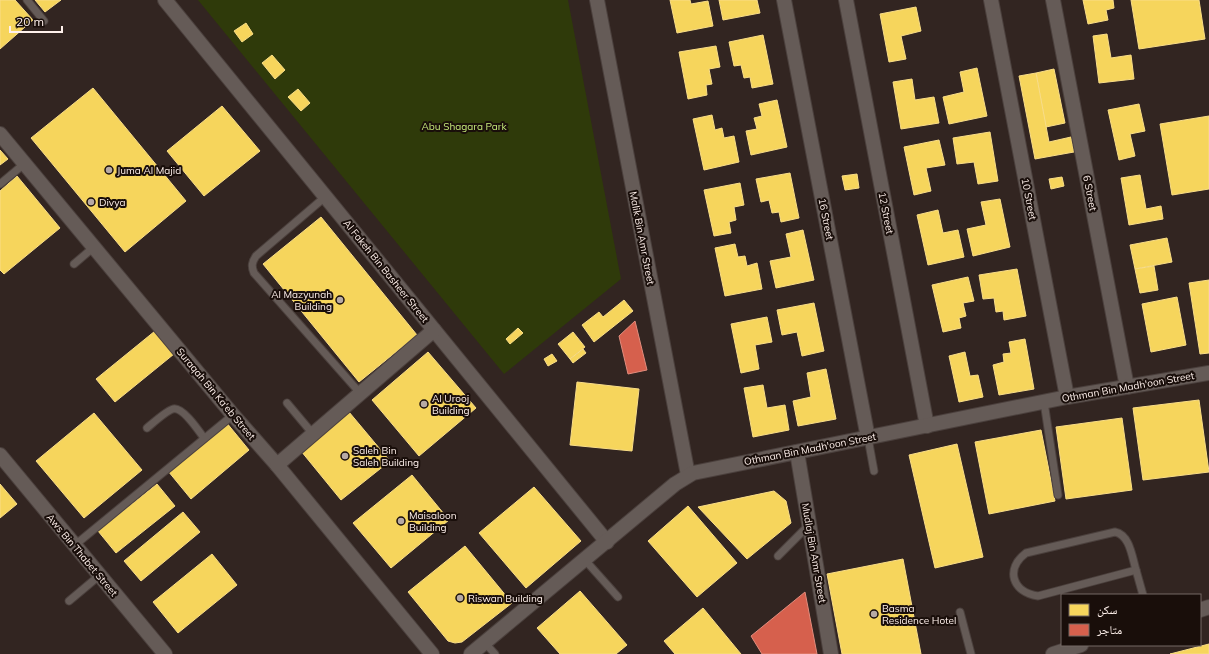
<svg xmlns="http://www.w3.org/2000/svg" width="1209" height="654" viewBox="0 0 1209 654" font-family="Mulish,'Noto Naskh Arabic',sans-serif">
	<style>
		.green { fill: #2f3a0a }
		.homes { fill: #f6d55c; stroke: #f9dd87 }
		.shops { fill: #d6604d; stroke: #e28c7d }
		.lines { fill: none; stroke-linecap: round; stroke-linejoin: round }
		.service-casing { stroke: #4b403d; stroke-width: 9 }
		.minor-casing { stroke: #4b403d; stroke-width: 16 }
		.service { stroke: #655b57; stroke-width: 7 }
		.minor { stroke: #655b57; stroke-width: 14 }
		.poi-dot { fill: #b7aaa5; stroke: #190e0a; stroke-width: 1.5 }
		.labels { text-anchor: middle; dominant-baseline: central; stroke-width: 4; stroke-linejoin: round; paint-order: stroke }
		.park-label { font-size: 10px; fill: #c8ed7c; stroke: #190e0a }
		.poi-label { font-size: 10px; fill: #fff1ec; stroke: #190e0a; text-anchor: start }
		.street-label { font-size: 10px; fill: #fff1ec; stroke: #190e0a }
	</style>
	<rect width="100%" height="100%" fill="#322521"/>
	<polygon class="green" points="198,0 568,0 621,279 504,374"/>
	<g class="homes">
		<polygon points="0,0 15,0 33,20 0,49"/>
		<polygon points="35,0 61,0 45,12"/>
		<polygon points="670,0 690,0 691,4 708,1 713,26 677,33"/>
		<polygon points="719,0 757,0 760,13 723,20"/>
		<polygon points="1083,0 1113,0 1114,8 1106,10 1108,20 1088,24"/>
		<polygon points="1131,0 1199,0 1205,39 1139,49"/>
		<polygon points="916,7 921,31 901,36 906,59 889,62 880,14"/>
		<polygon points="246,23 253,34 242,42 234,31"/>
		<polygon points="1107,34 1111,58 1131,55 1134,79 1099,83 1093,36"/>
		<polygon points="763,35 773,84 752,88 750,77 744,78 741,65 734,66 729,42"/>
		<polygon points="716,46 720,67 709,69 712,84 706,85 707,95 688,99 679,52"/>
		<polygon points="272,55 285,70 275,79 262,63"/>
		<polygon points="977,68 987,116 949,124 943,97 964,92 960,72"/>
		<polygon points="1054,69 1065,123 1046,127 1036,73"/>
		<polygon points="1036,73 1049,142 1071,137 1074,152 1035,159 1019,76"/>
		<polygon points="912,79 915,100 934,97 939,123 901,129 893,82"/>
		<polygon points="93,88 186,201 125,252 31,138"/>
		<polygon points="298,89 310,103 301,111 288,97"/>
		<polygon points="777,100 787,147 751,155 746,131 757,129 754,118 762,116 759,104"/>
		<polygon points="1139,104 1145,131 1130,134 1135,156 1119,160 1108,110"/>
		<polygon points="222,106 260,151 204,196 167,151"/>
		<polygon points="712,115 715,130 722,128 724,138 734,136 739,162 704,170 693,119"/>
		<polygon points="1209,116 1209,189 1172,195 1160,124"/>
		<polygon points="990,132 998,181 978,184 974,162 957,164 953,138"/>
		<polygon points="939,140 945,165 926,168 931,191 914,195 904,147"/>
		<polygon points="0,150 8,159 0,165"/>
		<polygon points="790,173 799,218 781,222 779,212 772,213 769,200 761,202 756,179"/>
		<polygon points="857,174 859,188 845,190 842,176"/>
		<polygon points="1140,175 1146,209 1161,206 1163,219 1129,225 1121,178"/>
		<polygon points="17,176 60,228 4,274 0,270 0,191"/>
		<polygon points="1062,177 1064,186 1051,189 1049,179"/>
		<polygon points="740,183 744,205 734,207 736,220 729,222 731,233 714,236 704,190"/>
		<polygon points="1000,199 1010,247 973,256 967,229 986,225 981,202"/>
		<polygon points="938,210 943,233 958,230 964,257 928,265 917,215"/>
		<polygon points="321,217 417,335 359,382 263,264"/>
		<polygon points="803,230 814,280 776,288 770,261 791,257 786,234"/>
		<polygon points="1167,238 1172,262 1135,269 1130,245"/>
		<polygon points="735,244 738,257 745,256 747,266 757,263 762,289 725,296 715,248"/>
		<polygon points="1154,266 1158,290 1140,293 1135,269"/>
		<polygon points="1017,269 1026,316 1004,320 1003,311 996,312 994,298 983,299 979,275"/>
		<polygon points="968,277 974,301 963,303 966,316 959,318 961,328 943,332 932,285"/>
		<polygon points="1209,280 1209,353 1200,354 1189,283"/>
		<polygon points="1177,297 1186,345 1151,352 1142,304"/>
		<polygon points="624,300 633,311 594,342 582,325 599,312 603,317"/>
		<polygon points="814,303 824,351 802,356 797,332 782,335 777,310"/>
		<polygon points="767,317 772,342 755,345 759,369 741,373 731,324"/>
		<polygon points="518,328 523,333 510,344 506,339"/>
		<polygon points="155,331 174,354 115,402 96,379"/>
		<polygon points="573,332 585,347 570,359 558,344"/>
		<polygon points="1025,339 1034,389 999,395 993,365 1004,362 1003,354 1011,353 1009,342"/>
		<polygon points="583,349 586,353 573,363 570,359"/>
		<polygon points="428,352 476,408 419,456 372,400"/>
		<polygon points="965,352 970,376 978,375 983,397 959,402 949,356"/>
		<polygon points="552,354 557,361 548,366 544,359"/>
		<polygon points="826,369 836,419 798,426 793,401 811,397 807,373"/>
		<polygon points="577,382 639,389 632,451 570,445"/>
		<polygon points="763,385 767,408 785,405 789,430 753,437 744,388"/>
		<polygon points="1199,400 1209,472 1143,480 1133,408"/>
		<polygon points="349,412 390,461 341,500 301,451"/>
		<polygon points="94,413 142,470 84,518 36,461"/>
		<polygon points="1122,418 1132,490 1066,499 1056,427"/>
		<polygon points="226,422 249,450 191,499 168,471"/>
		<polygon points="1041,430 1055,501 989,514 975,442"/>
		<polygon points="957,444 983,557 935,568 909,455"/>
		<polygon points="412,475 449,520 391,568 353,523"/>
		<polygon points="0,484 17,504 0,518"/>
		<polygon points="157,484 175,506 116,553 98,531"/>
		<polygon points="534,487 581,541 526,588 479,533"/>
		<polygon points="774,491 786,501 791,523 747,559 698,507"/>
		<polygon points="688,506 737,563 697,597 648,541"/>
		<polygon points="183,512 200,532 141,581 124,561"/>
		<polygon points="465,546 512,603 462,642 455,643 448,641 408,592"/>
		<polygon points="212,554 237,585 178,633 153,602"/>
		<polygon points="903,559 921,654 842,654 827,574"/>
		<polygon points="580,591 627,645 616,654 560,654 537,628"/>
		<polygon points="703,608 741,654 675,654 664,641"/>
		<polygon points="1209,644 1209,654 1170,654"/>
	</g>
	<g class="shops">
		<polygon points="635,321 647,370 628,374 619,336"/>
		<polygon points="805,592 817,654 762,654 751,636"/>
	</g>
	<g class="lines">
		<defs>
			<g id="service">
				<polyline points="27,0 44,21"/>
				<polyline points="0,184 24,164"/>
				<path d="M325 197 256 256C252 262 251 266 254 273L360 393"/>
				<polyline points="74,264 94,247"/>
				<polyline points="1044,402 1058,495"/>
				<polyline points="287,403 313,434"/>
				<path d="M147 428C153 423 166 411 173 409 182 406 199 431 204 438"/>
				<polyline points="868,438 874,471"/>
				<path d="M1115 532C1130 535 1132 557 1136 570L1038 596C1012 592 1005 569 1026 553Z"/>
				<polyline points="75,545 233,415"/>
				<polyline points="778,556 809,525"/>
				<polyline points="585,560 618,597"/>
				<polyline points="1136,570 1143,595"/>
				<polyline points="69,601 100,575"/>
				<polyline points="960,612 971,654"/>
				<polyline points="485,643 495,654"/>
			</g>
			<g id="minor">
				<polyline points="165,0 607,542"/>
				<polyline points="597,0 688,475"/>
				<polyline points="784,0 868,438"/>
				<polyline points="846,0 927,426"/>
				<polyline points="991,0 1067,397"/>
				<polyline points="1053,0 1127,387"/>
				<polyline points="0,134 233,415 277,465 432,654"/>
				<polyline points="797,452 831,654"/>
				<polyline points="0,455 165,654"/>
				<polyline points="277,465 434,330"/>
				<polyline points="1200,610 1209,607"/>
				<polyline points="471,654 675,484 693,473 1067,397 1209,373"/>
				<polyline points="1053,654 1081,645"/>
			</g>
		</defs>
		<use href="#service" class="service-casing"/>
		<use href="#minor" class="minor-casing"/>
		<use href="#service" class="service"/>
		<use href="#minor" class="minor"/>
	</g>
	<g class="poi-dot">
		<circle cx="109" cy="170" r="4"/>
		<circle cx="91" cy="202" r="4"/>
		<circle cx="340" cy="300" r="4"/>
		<circle cx="424" cy="404" r="4"/>
		<circle cx="345" cy="456" r="4"/>
		<circle cx="401" cy="521" r="4"/>
		<circle cx="460" cy="598" r="4"/>
		<circle cx="874" cy="614" r="4"/>
	</g>
	<g class="labels">
		<g class="park-label">
			<text x="464" y="126">Abu Shagara Park</text>
		</g>
		<g class="poi-label">
			<text x="117" y="170">Juma Al Majid</text>
			<text x="99" y="202">Divya</text>
			<text x="332" y="294" text-anchor="end">Al Mazyunah<tspan x="332" dy="12">Building</tspan></text>
			<text x="432" y="398">Al Urooj<tspan x="432" dy="12">Building</tspan></text>
			<text x="353" y="450">Saleh Bin<tspan x="353" dy="12">Saleh Building</tspan></text>
			<text x="409" y="515">Maisaloon<tspan x="409" dy="12">Building</tspan></text>
			<text x="468" y="598">Riswan Building</text>
			<text x="882" y="608">Basma<tspan x="882" dy="12">Residence Hotel</tspan></text>
		</g>
		<g class="street-label">
			<text transform="translate(1090 193) rotate(79)">6 Street</text>
			<text transform="translate(1029 199) rotate(79)">10 Street</text>
			<text transform="translate(886 213) rotate(79)">12 Street</text>
			<text transform="translate(826 219) rotate(79)">16 Street</text>
			<text transform="translate(642 238) rotate(79)">Malik Bin Amr Street</text>
			<text transform="translate(386 271) rotate(51)">Al Fakeh Bin Basheer Street</text>
			<text transform="translate(1128 387) rotate(-10)">Othman Bin Madh'oon Street</text>
			<text transform="translate(216 394) rotate(50)">Suraqah Bin Ka'eb Street</text>
			<text transform="translate(810 449) rotate(-11)">Othman Bin Madh'oon Street</text>
			<text transform="translate(814 553) rotate(80)">Mudlaj Bin Amr Street</text>
			<text transform="translate(82 555) rotate(50)">Aws Bin Thabet Street</text>
		</g>
	</g>
	<rect x="1061" y="594" width="140" height="52" fill="#190e0a" stroke="#756964"/>
	<rect x="1069" y="604" width="20" height="12" fill="#f6d55c" stroke="#756964"/>
	<text x="1097" y="614" font-size="12" fill="#fff1ec">سكن</text>
	<rect x="1069" y="624" width="20" height="12" fill="#d6604d" stroke="#756964"/>
	<text x="1097" y="634" font-size="12" fill="#fff1ec">متاجر</text>
	<path d="M10 26v6h52v-6" fill="none" stroke="#fff1ec" stroke-width="2"/>
	<text x="16" y="26" font-size="12" fill="#fff1ec" stroke="#190e0a" stroke-width="3" paint-order="stroke">20 m</text>
</svg>
